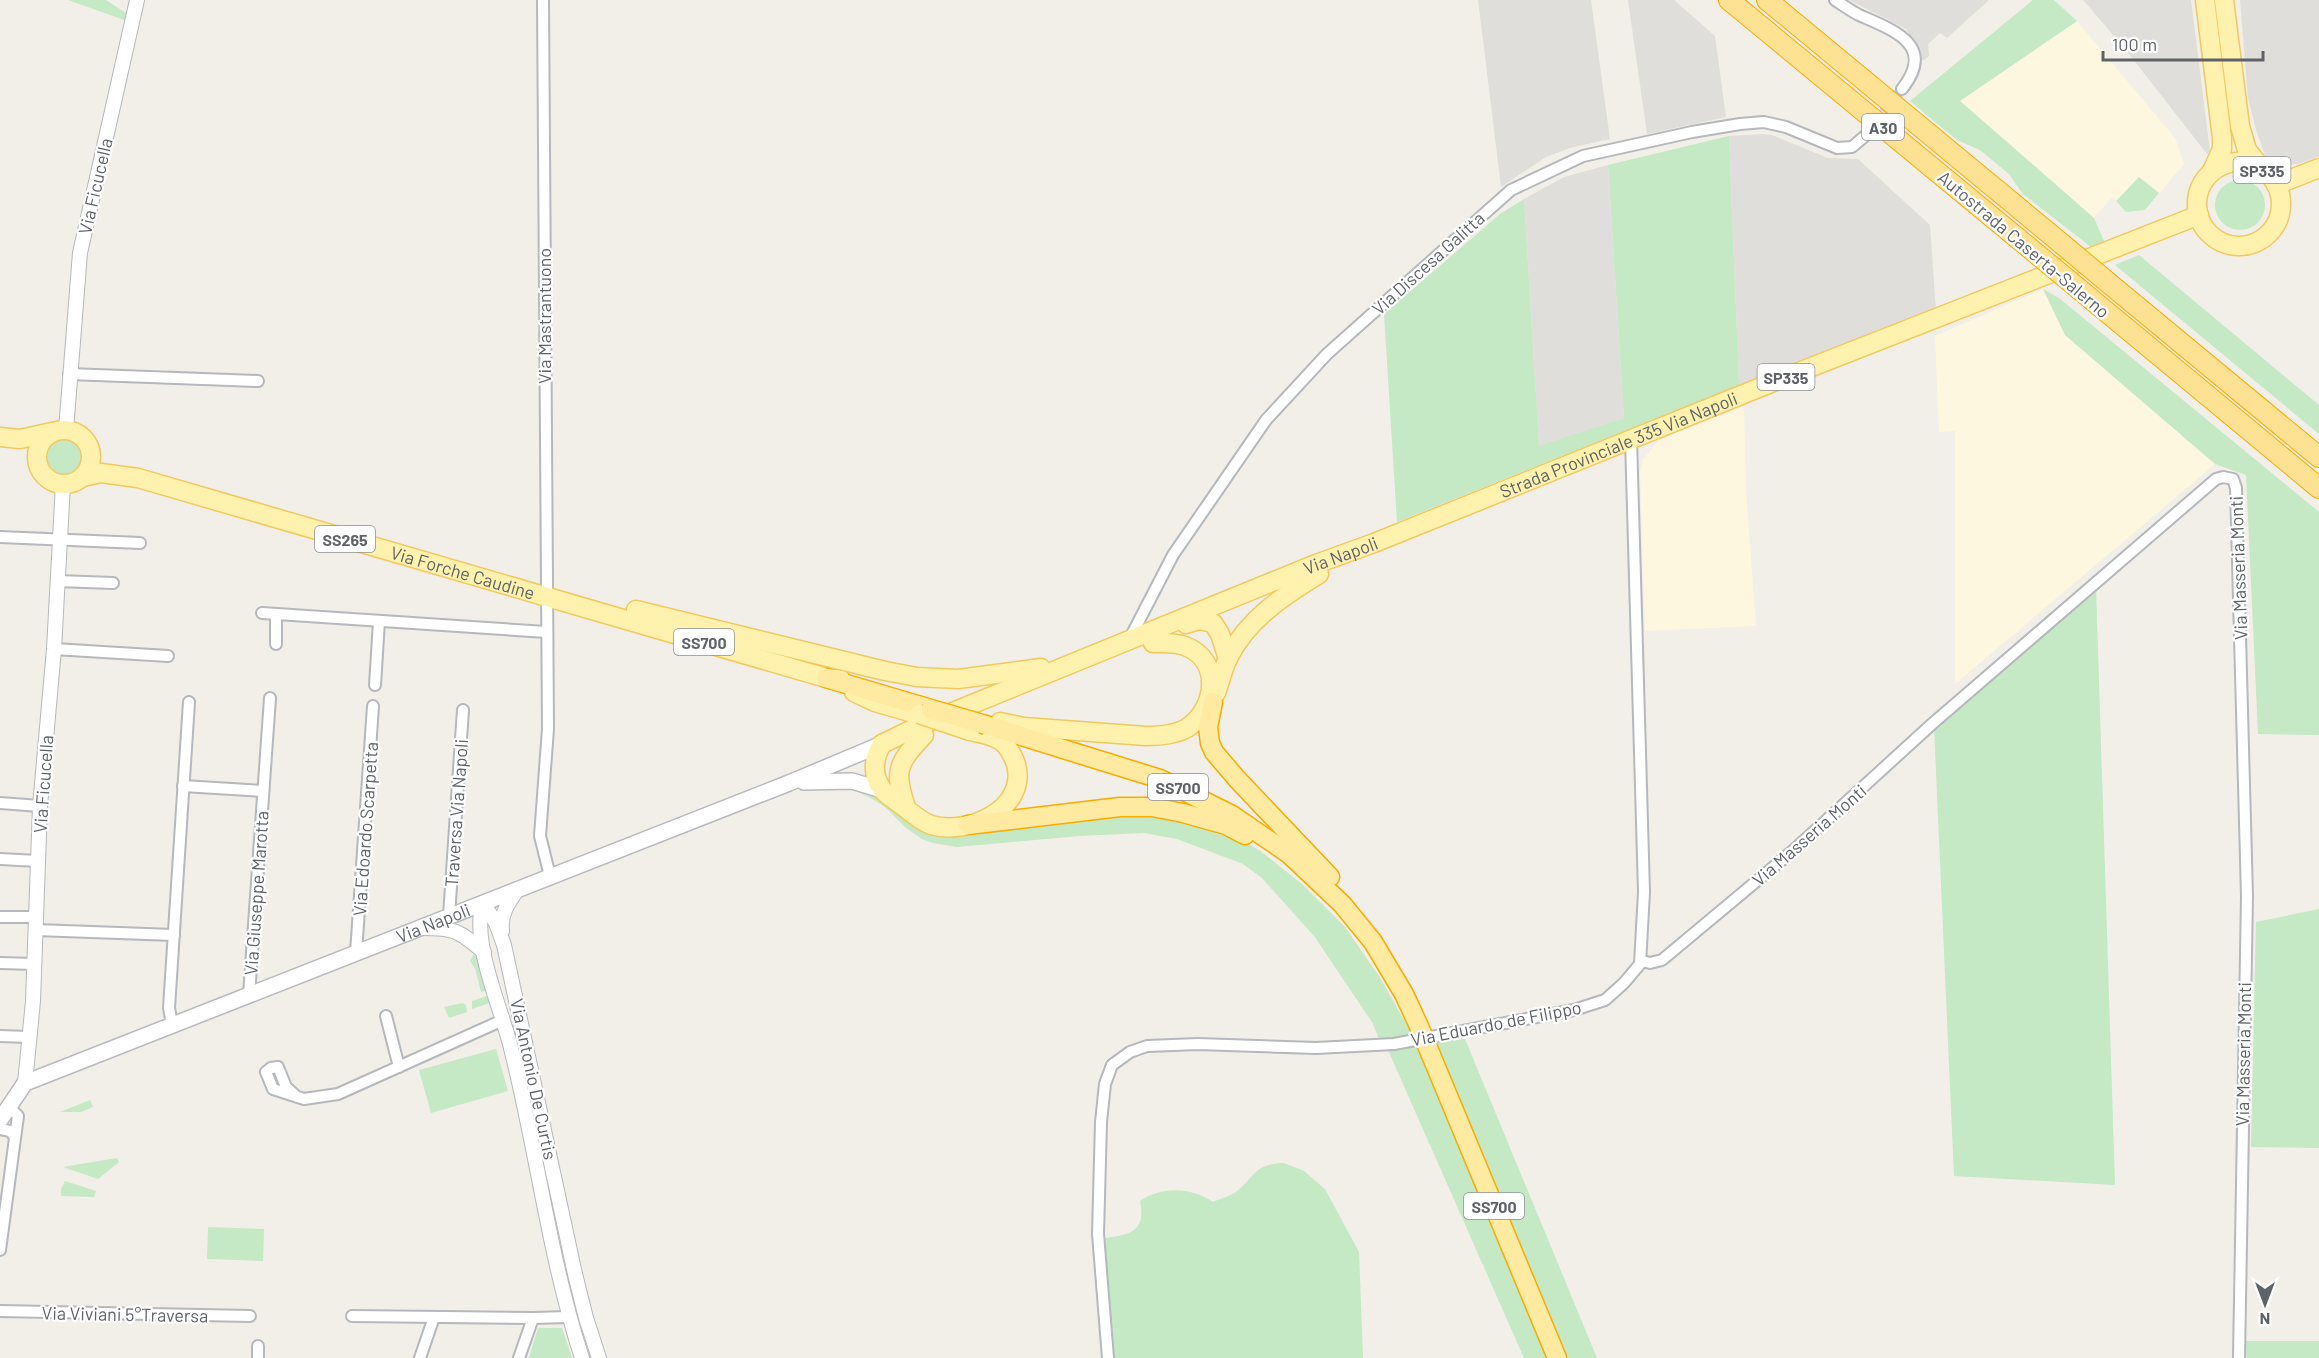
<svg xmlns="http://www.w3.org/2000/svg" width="2319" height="1358" viewBox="0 0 2319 1358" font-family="Barlow,sans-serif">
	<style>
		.commercial { fill: #fef7e0 }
		.industrial { fill: #e0deda }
		.green { fill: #c5e8c5 }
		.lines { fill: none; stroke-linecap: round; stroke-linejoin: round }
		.minor-tunnel { stroke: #ccccc8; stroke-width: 10; stroke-dasharray: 10 5; stroke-linecap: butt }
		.minor-casing { stroke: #b5b8bc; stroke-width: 14 }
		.tertiary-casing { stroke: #b5b8bc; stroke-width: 16 }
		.secondary-casing { stroke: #b6babf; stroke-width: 18 }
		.primary-casing { stroke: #f2c960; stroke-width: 21 }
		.trunk-casing { stroke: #f9ab00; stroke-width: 21 }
		.motorway-casing { stroke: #f9ab00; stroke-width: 22 }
		.minor { stroke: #fff; stroke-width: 10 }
		.tertiary { stroke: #fff; stroke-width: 14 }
		.secondary { stroke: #fff; stroke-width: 15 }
		.primary { stroke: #fff2af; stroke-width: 18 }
		.trunk { stroke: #feeaa1; stroke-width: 18 }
		.motorway { stroke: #fde293; stroke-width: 20 }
		.primary-bridge-casing { stroke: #f2c960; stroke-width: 21; stroke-linecap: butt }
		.trunk-bridge-casing { stroke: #f9ab00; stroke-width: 21; stroke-linecap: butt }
		.motorway-bridge-casing { stroke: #f9ab00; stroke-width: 22; stroke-linecap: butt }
		.primary-bridge { stroke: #fff2af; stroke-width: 18 }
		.trunk-bridge { stroke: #feeaa1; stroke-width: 18 }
		.motorway-bridge { stroke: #fde293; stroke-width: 20 }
		.labels { text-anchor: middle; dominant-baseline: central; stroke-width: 4.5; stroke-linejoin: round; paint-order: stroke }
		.shield { fill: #fff; stroke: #8f9295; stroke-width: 1.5 }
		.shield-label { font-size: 16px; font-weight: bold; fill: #5f6368 }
		.street-label { font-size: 18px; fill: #5f6368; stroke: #fff }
	</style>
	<rect width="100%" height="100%" fill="#f1efe8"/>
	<g class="commercial">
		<polygon points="2077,21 2175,138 2184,164 2145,210 2126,212 2112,197 2094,218 1960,101"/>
		<polygon points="2043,289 2065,335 2215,464 1955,684 1955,431 1939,432 1935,336"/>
		<polygon points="1744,406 1746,492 1756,626 1645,631 1640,472 1643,460 1659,440"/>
	</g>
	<g class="industrial">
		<polygon points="1478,0 1591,0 1610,139 1570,148 1546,157 1501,187"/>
		<polygon points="1628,0 1674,0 1715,36 1726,117 1647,134"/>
		<polygon points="1849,0 1989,0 1947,38 1940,33 1928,44 1929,56 1924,60 1920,60 1918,48 1906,29"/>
		<polygon points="2083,0 2191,0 2210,151 2207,154 2122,45"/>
		<polygon points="2240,0 2319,0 2319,156 2298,164 2283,165 2269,161 2265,155 2256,130 2248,98"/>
		<polygon points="1763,134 1772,135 1828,158 1858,159 1930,225 1936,311 1739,385 1729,136"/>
		<polygon points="1608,165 1624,418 1539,447 1524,199 1564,177"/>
	</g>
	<g class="green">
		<polygon points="68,0 106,0 129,15 127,21"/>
		<polygon points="2033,0 2054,0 2077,21 1960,101 2094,218 2104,241 2091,247 2023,194 2009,174 1980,150 1957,140 1910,101"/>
		<polygon points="1729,136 1739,385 1397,522 1384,314 1500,214 1524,199 1539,446 1624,418 1608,165"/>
		<polygon points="2139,177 2159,193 2145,210 2126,212 2116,201"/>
		<circle cx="2240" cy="205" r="25"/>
		<polygon points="2139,255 2319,405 2319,434 2115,265"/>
		<polygon points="2043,289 2059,298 2319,512 2319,735 2258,734 2246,475 2215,464 2065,335"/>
		<circle cx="65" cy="456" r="22"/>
		<polygon points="2096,587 2115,1185 1954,1176 1934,727"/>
		<polygon points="841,784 875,793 919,827 1091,814 1156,814 1220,829 1259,850 1302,884 1345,927 1379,976 1414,1037 1380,1041 1372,1022 1314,936 1262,878 1243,864 1177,839 1144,833 1079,836 957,847 933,843 922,839 906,828 885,807 869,797 853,790 840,788"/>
		<polygon points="2319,909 2319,1148 2251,1147 2256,922"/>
		<polygon points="474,954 480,963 488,990 481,992 475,968 470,961"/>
		<polygon points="490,995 492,1002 472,1009 472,1001"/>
		<polygon points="462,1003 466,1005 467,1012 449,1018 444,1007"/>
		<polygon points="1465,1039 1597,1358 1568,1358 1436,1042"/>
		<polygon points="1417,1044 1548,1358 1524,1358 1388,1050"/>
		<polygon points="496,1049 508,1091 431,1113 419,1070"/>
		<polygon points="90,1100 93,1107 81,1112 60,1112"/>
		<polygon points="117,1158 119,1162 98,1179 63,1167"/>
		<path d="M1284 1163 1304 1171 1325 1189 1359 1252 1363 1358H1113L1105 1238C1132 1235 1146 1230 1140 1201 1161 1186 1192 1187 1213 1202 1220 1199 1230 1196 1236 1192 1256 1176 1253 1164 1284 1163Z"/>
		<polygon points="65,1181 96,1191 94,1197 61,1196 61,1189"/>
		<polygon points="208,1227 264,1229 263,1261 207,1259"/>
		<polygon points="538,1328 562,1328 572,1358 529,1358"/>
		<polygon points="2245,1341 2319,1341 2319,1358 2247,1358"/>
	</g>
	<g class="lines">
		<polyline class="minor-tunnel" points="1865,136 1902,89"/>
		<defs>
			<g id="minor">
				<polyline points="543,0 548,729 540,836 550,876"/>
				<path d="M1835 0C1843 5 1851 11 1859 15 1893 30 1937 45 1902 89"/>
				<polyline points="69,374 258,381"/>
				<polyline points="0,537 140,543"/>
				<polyline points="58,581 113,583"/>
				<polyline points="262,613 546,632"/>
				<polyline points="1129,640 1173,555 1266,420 1327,354 1511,190 1583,156 1692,132 1740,124 1764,122 1786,127 1837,148 1852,147 1865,136"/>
				<polyline points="276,644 276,614"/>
				<polyline points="54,649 168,656"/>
				<polyline points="375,685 379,621"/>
				<polyline points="183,786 263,791"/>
				<polyline points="0,803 40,806"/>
				<polyline points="0,859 38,861"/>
				<polyline points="449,916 463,710"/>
				<polyline points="0,917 37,917"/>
				<polyline points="36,930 174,935"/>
				<polyline points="356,953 373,706"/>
				<polyline points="1642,961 1650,963 1662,960 1795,849 1932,724 2216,479 2223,477 2233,479 2236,488 2247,896 2239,1358"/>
				<polyline points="0,963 34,964"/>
				<polyline points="249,995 270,698"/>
				<polyline points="386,1016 399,1067"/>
				<polyline points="172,1024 169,1008 189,702"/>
				<polyline points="0,1036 29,1037"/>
				<polyline points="297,1097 286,1087 278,1067 271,1068 266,1072 273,1089 304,1099 338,1094 503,1020"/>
				<polyline points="0,1129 10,1131 15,1137"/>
				<polyline points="0,1250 18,1116 9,1107"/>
				<polyline points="0,1311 250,1316"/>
				<polyline points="352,1316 533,1318"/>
				<polyline points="258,1358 258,1346"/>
				<polyline points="420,1358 434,1317"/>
				<polyline points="519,1358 533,1318 568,1317"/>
				<polyline points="1108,1358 1098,1234 1101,1122 1105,1084 1112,1065 1130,1052 1147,1046 1198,1044 1316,1048 1394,1044 1574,1010 1605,1000 1624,983 1640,964 1644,892 1631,439"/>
			</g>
			<g id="tertiary">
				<polyline points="66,430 80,253 137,0"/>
				<polyline points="483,903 496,923 504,945 575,1274 586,1318 599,1358"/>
				<path d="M483 903C471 943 501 1007 511 1048 537 1151 549 1257 582 1358"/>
				<path d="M422 928C456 928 459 931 484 952"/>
				<path d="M502 931C500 914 508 903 518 889"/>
				<polyline points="25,1083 33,1001 40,806 54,649 63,484"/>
			</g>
			<g id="secondary">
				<polyline points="804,782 852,781 882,790"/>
				<path id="s1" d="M0 1120 25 1083 789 783 882 744"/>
			</g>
			<g id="primary">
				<polyline points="2205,0 2222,138 2222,149 2211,173"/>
				<polyline points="2224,0 2240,126 2247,150 2263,170"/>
				<circle cx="2239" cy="204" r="42"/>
				<polyline points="2276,185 2319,168"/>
				<circle cx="64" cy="457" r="27"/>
				<polyline points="0,437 20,439 52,432"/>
				<path id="s2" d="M83 477 101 473 138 478 826 678 841 680"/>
				<polyline points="636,610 885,671 917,677 958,679 1041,668"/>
				<polyline points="1186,624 1199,620 1213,623 1220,634 1228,659"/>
				<polyline points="854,692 875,702 913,713"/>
				<path d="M1216 693C1220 682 1223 669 1228 658 1248 619 1283 596 1319 574"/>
				<path d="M1000 722 1024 727 1146 736C1160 736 1175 735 1187 728 1217 708 1222 660 1185 646 1175 642 1163 643 1153 643"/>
				<path id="s3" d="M882 744 921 725 1316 564 1374 543 1776 381 2199 215"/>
				<path d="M882 744C870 764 873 786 893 799 906 807 917 820 931 825 968 836 1028 809 1016 764 1013 756 1008 746 1001 741 993 735 980 733 970 731"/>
				<path d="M906 807C893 770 898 763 924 735"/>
			</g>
			<g id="trunk">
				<polyline points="826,678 931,709"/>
				<polyline points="1213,702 1208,727 1210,743 1214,752 1237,779 1330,877"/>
				<polyline points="986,725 1160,779 1232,815 1289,854 1342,904 1373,942 1404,994 1418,1024"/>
				<polyline points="968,825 1120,807 1152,807 1183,813 1226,825 1245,835"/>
				<polyline points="1431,1055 1557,1358"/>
			</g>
			<g id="motorway">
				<polyline points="1729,0 2038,255"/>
				<polyline points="1767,0 2062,244"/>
				<polyline points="2105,280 2319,457"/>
				<polyline points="2079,289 2319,488"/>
			</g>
		</defs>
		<use href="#minor" class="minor-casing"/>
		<use href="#tertiary" class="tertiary-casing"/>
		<use href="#secondary" class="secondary-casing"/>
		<use href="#primary" class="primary-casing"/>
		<use href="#trunk" class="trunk-casing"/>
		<use href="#motorway" class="motorway-casing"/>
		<use href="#minor" class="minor"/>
		<use href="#tertiary" class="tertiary"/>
		<use href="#secondary" class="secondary"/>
		<use href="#primary" class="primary"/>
		<use href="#trunk" class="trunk"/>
		<use href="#motorway" class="motorway"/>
		<defs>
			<polyline id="primary-bridge" points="919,714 970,731"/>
			<g id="trunk-bridge">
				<polyline points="931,709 986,725"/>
				<polyline points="1418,1024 1431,1055"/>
			</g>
			<g id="motorway-bridge">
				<polyline points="2062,244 2105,280"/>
				<polyline points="2038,255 2079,289"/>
			</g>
		</defs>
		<use href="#primary-bridge" class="primary-bridge-casing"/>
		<use href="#trunk-bridge" class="trunk-bridge-casing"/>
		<use href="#motorway-bridge" class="motorway-bridge-casing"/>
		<use href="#primary-bridge" class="primary-bridge"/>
		<use href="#trunk-bridge" class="trunk-bridge"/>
		<use href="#motorway-bridge" class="motorway-bridge"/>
	</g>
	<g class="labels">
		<g class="shield">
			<rect x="1862" y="114" width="42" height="26" rx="4.5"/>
			<rect x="2233.5" y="157" width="57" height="26" rx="4.5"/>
			<rect x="1757.5" y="364" width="57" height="26" rx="4.5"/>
			<rect x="315" y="526" width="60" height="26" rx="4.5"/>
			<rect x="674" y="629" width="60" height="26" rx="4.5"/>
			<rect x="1148" y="774" width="60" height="26" rx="4.5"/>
			<rect x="1464" y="1193" width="60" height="26" rx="4.5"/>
		</g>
		<g class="shield-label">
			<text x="1883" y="127">A30</text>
			<text x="2262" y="170">SP335</text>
			<text x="1786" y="377">SP335</text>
			<text x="345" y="539">SS265</text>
			<text x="704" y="642">SS700</text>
			<text x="1178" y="787">SS700</text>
			<text x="1494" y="1206">SS700</text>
		</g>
		<g class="street-label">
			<text transform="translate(95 186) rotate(-77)">Via Ficucella</text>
			<text transform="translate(2024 244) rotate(40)">Autostrada Caserta-Salerno</text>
			<text transform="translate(1428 263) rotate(-42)">Via Discesa Galitta</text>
			<text transform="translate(544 316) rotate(-90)">Via Mastrantuono</text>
			<text stroke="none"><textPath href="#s3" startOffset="795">Strada Provinciale 335 Via Napoli</textPath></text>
			<text stroke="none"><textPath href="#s3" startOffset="496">Via Napoli</textPath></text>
			<text transform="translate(2238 568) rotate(-92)">Via Masseria Monti</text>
			<text stroke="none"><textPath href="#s2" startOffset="394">Via Forche Caudine</textPath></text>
			<text transform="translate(43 784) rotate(-86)">Via Ficucella</text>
			<text transform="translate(456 813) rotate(-86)">Traversa Via Napoli</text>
			<text transform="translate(365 829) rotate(-86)">Via Edoardo Scarpetta</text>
			<text transform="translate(1809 835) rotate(-41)">Via Masseria Monti</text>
			<text transform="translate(256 893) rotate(-86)">Via Giuseppe Marotta</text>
			<text stroke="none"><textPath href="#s1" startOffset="483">Via Napoli</textPath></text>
			<text transform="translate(1496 1023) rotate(-11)">Via Eduardo de Filippo</text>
			<text transform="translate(2243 1054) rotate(-89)">Via Masseria Monti</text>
			<text transform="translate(534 1079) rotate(78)">Via Antonio De Curtis</text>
			<text transform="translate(125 1314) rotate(1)">Via Viviani 5°Traversa</text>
		</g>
	</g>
	<g transform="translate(2265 1304) rotate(180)" stroke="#ffffff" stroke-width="4.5" paint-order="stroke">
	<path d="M0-4.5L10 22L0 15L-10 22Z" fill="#5f6368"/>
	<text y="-9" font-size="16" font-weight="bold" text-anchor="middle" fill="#5f6368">N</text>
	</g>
	<path d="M2103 51v9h160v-9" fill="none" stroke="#5f6368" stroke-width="3"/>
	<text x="2112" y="51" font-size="18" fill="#5f6368" stroke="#ffffff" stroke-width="4.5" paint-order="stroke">100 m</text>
</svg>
